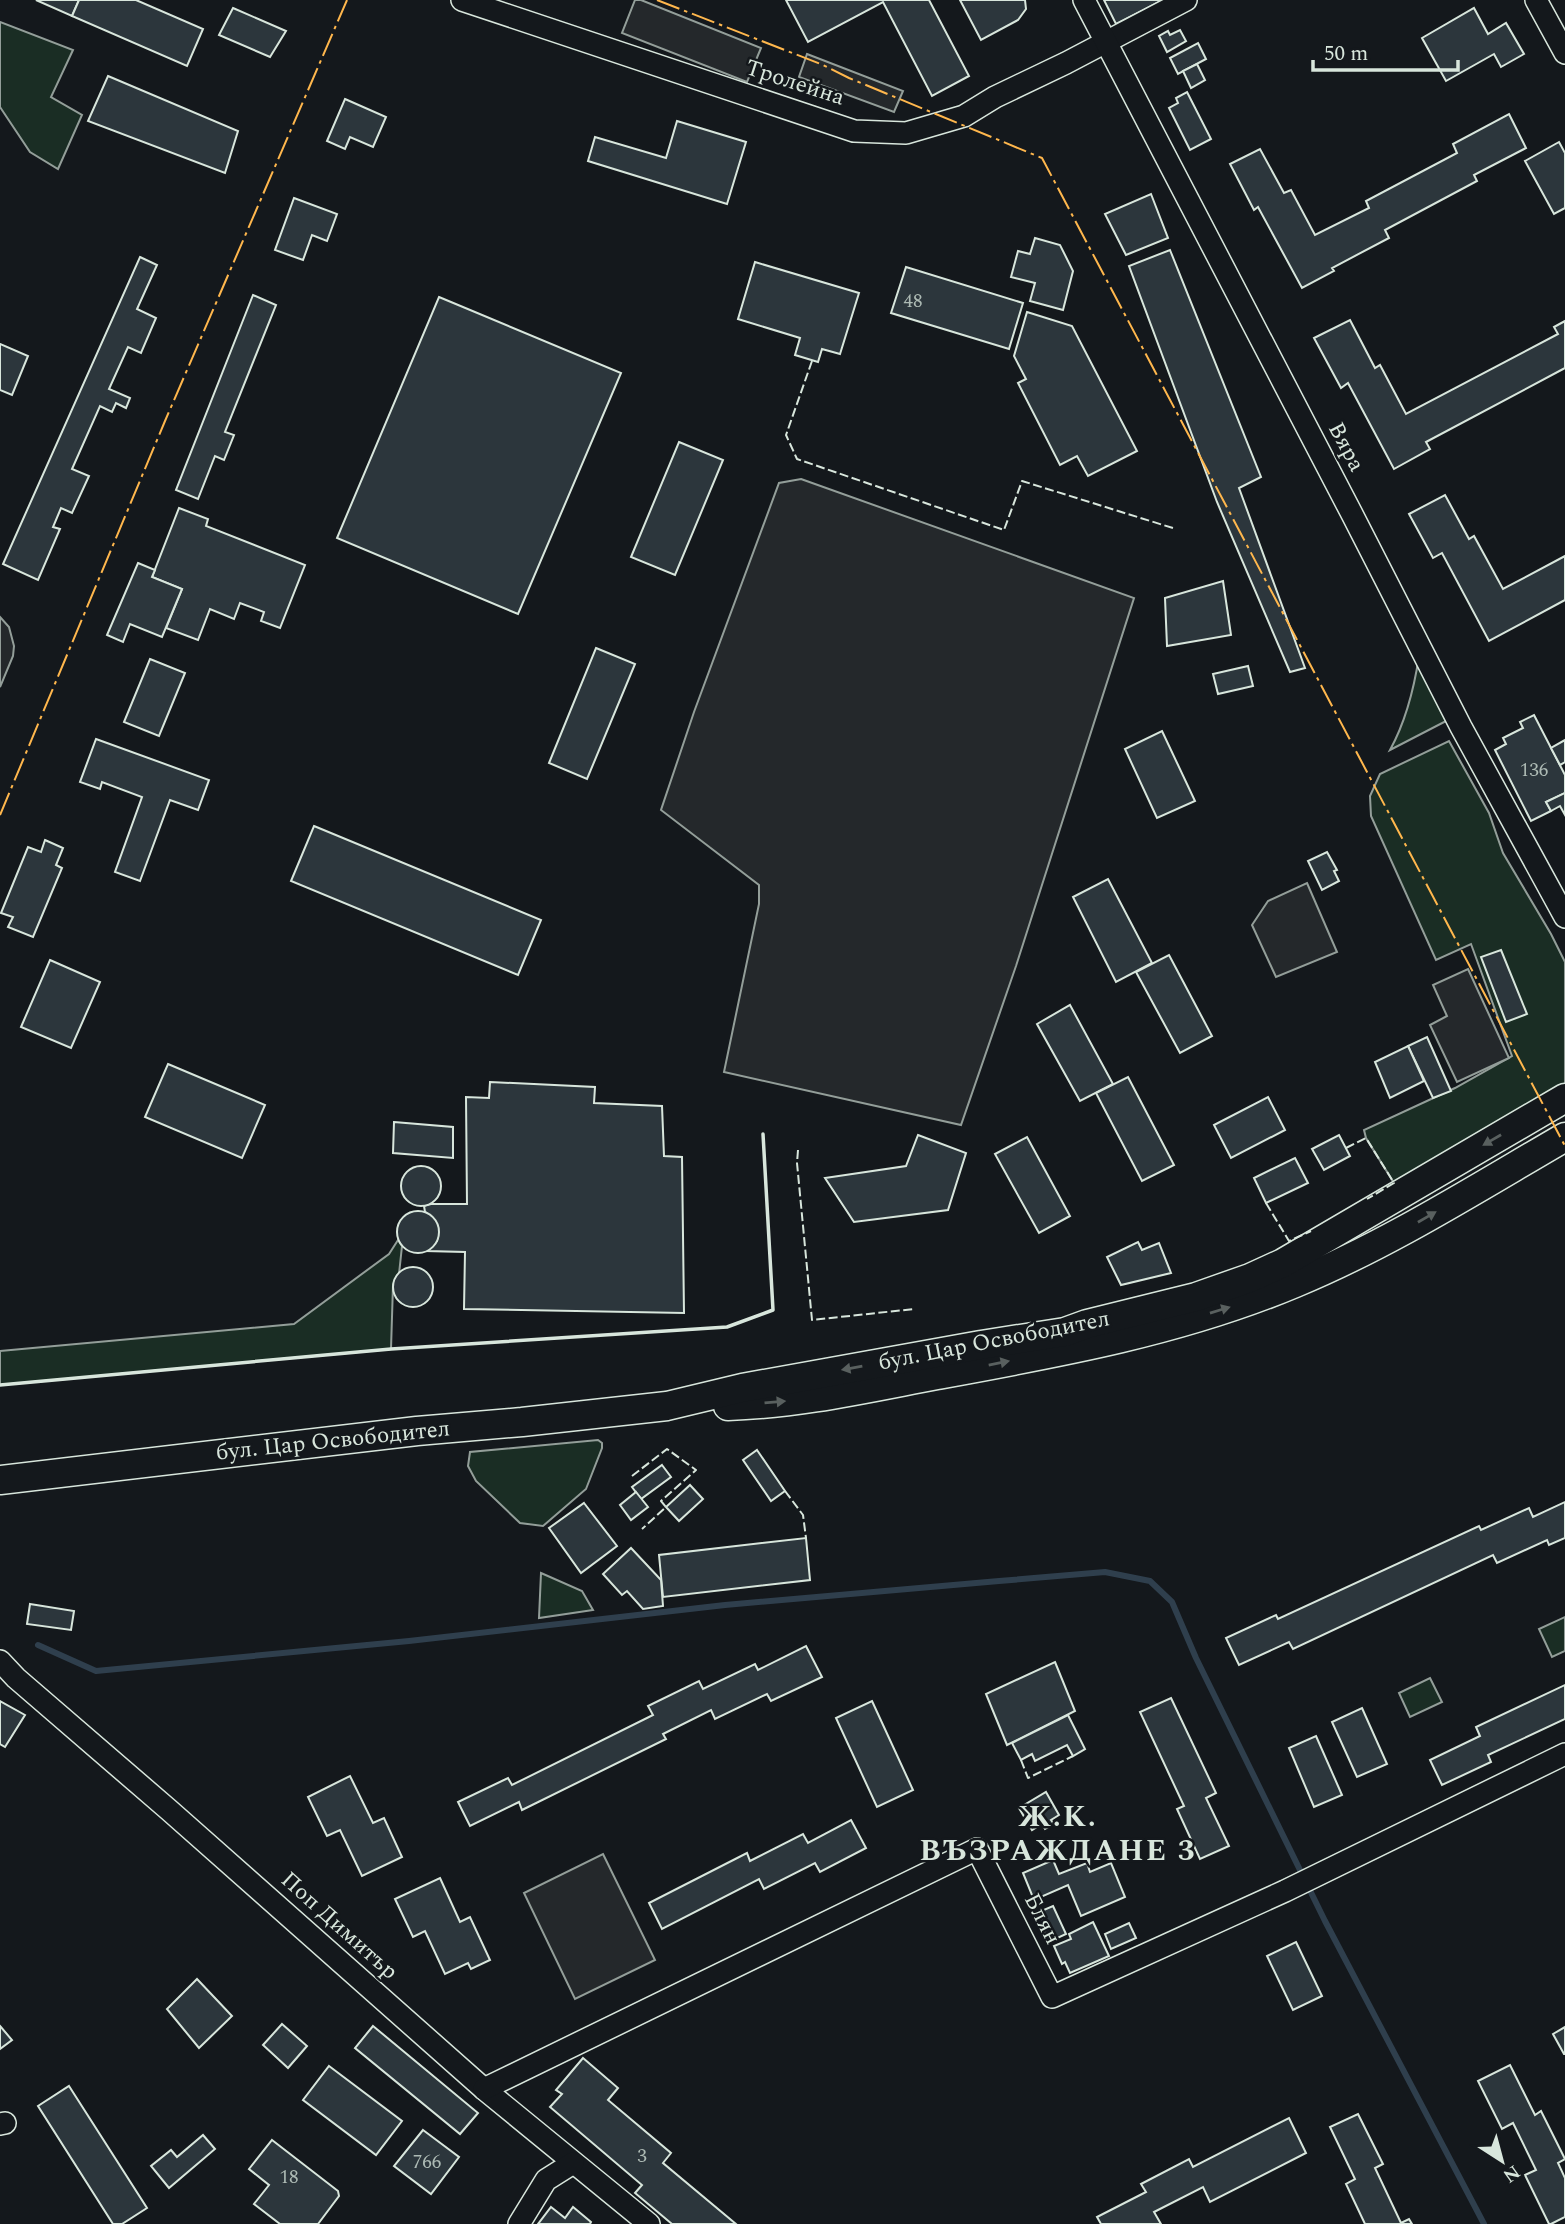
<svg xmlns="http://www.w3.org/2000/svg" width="1565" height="2224" viewBox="0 0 1565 2224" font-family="Spectral,serif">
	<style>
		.green { fill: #1a2d24; stroke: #939e99; stroke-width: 2 }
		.parking { fill: #24282b; stroke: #939e99; stroke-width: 2 }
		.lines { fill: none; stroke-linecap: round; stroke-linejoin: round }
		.stream { stroke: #2f3f4d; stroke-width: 6 }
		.building { fill: #2c363c; stroke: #d8e6dc; stroke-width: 2 }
		.minor-casing { stroke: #d8e6dc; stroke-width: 24 }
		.major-casing { stroke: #d8e6dc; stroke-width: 31 }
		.minor { stroke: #14181c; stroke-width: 21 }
		.major { stroke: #14181c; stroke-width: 28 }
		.fence { stroke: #d8e6dc; stroke-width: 2; stroke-dasharray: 9 3.5; stroke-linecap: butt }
		.wall { stroke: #d8e6dc; stroke-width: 3.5 }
		.power { stroke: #ffb74d; stroke-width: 2; stroke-dasharray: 24 5 3.5 5; stroke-linecap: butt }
		.oneway { fill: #59605f }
		.labels { text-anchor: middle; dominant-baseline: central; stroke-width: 5; stroke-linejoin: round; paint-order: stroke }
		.number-label { font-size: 19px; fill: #adbab4 }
		.street-label { font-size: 23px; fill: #d8e6dc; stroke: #14181c }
		.district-label { font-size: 30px; font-weight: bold; letter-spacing: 2px; fill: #d8e6dc; stroke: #14181c }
	</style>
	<rect width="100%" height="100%" fill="#14181c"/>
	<g class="green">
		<polygon points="0,22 73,50 51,97 82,115 58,169 30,152 0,107"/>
		<path d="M1419 656 1450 719 1390 750C1406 721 1414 689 1419 656Z"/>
		<polygon points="1449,741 1489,813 1503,853 1551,934 1565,962 1565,1083 1554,1092 1394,1183 1366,1138 1364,1130 1455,1088 1512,1056 1471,944 1436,960 1371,816 1370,796 1380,774"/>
		<polygon points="398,1240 402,1246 399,1274 393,1285 391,1349 0,1385 0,1351 294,1324 389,1254"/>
		<polygon points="598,1440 602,1443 602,1448 586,1489 543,1526 520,1523 476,1481 468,1466 470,1452"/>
		<polygon points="541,1573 582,1591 593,1610 539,1618"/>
		<polygon points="1565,1617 1565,1651 1552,1657 1539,1629"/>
		<polygon points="1430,1678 1442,1702 1410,1717 1399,1693"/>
	</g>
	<g class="parking">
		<polygon points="635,0 641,0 761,48 747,82 622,33"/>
		<polygon points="807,54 903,91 894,112 799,77"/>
		<polygon points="801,479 1134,598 1016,966 961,1125 724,1072 759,904 759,885 661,810 694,712 779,483"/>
		<polygon points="0,617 9,627 14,646 13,656 0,687"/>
		<polygon points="1307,883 1337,952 1276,977 1252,925 1268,901"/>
		<polygon points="1468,969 1509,1058 1457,1082 1430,1025 1447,1016 1433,985"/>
		<polygon points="603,1854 655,1960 575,1999 524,1893"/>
	</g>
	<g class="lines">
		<polyline class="stream" points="38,1645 96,1671 409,1641 725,1605 999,1581 1105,1572 1150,1581 1172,1602 1196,1658 1325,1921 1484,2224"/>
	</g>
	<g class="building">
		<polygon points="36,0 79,0 72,16"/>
		<polygon points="79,0 136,0 203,29 187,66 72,16"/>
		<polygon points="786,0 929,0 969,76 932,96 883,2 808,42"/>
		<polygon points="960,0 1025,0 1026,9 1018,20 981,40"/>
		<polygon points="1104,0 1163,0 1116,24"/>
		<polygon points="233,8 286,31 270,57 219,35"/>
		<polygon points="1474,8 1488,34 1506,23 1524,54 1501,67 1494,54 1446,81 1422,38"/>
		<polygon points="1180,30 1186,41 1167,52 1159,36 1168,31 1170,35"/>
		<polygon points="1198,43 1206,59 1178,74 1170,58"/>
		<polygon points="1197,64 1205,80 1191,88 1183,71"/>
		<polygon points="108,76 238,131 225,173 88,121"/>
		<polygon points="1187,92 1211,139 1190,150 1169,108 1178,103 1176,98"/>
		<polygon points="345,99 386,117 373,147 350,137 345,149 327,141"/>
		<polygon points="1509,114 1526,148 1474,175 1477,181 1385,230 1389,238 1332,268 1334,271 1302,288 1258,207 1254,210 1230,164 1260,149 1284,193 1291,190 1315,235 1369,208 1366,201 1457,153 1453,144"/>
		<polygon points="677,121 746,142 727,204 588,161 595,137 666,158"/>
		<polygon points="1559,142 1565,153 1565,208 1554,214 1525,161"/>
		<polygon points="1151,194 1168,238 1126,255 1105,214"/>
		<polygon points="294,198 337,214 327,241 312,235 303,260 275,250"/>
		<polygon points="1035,238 1060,245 1073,271 1063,310 1030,301 1035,283 1011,277 1018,251 1030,254"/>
		<polygon points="1170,250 1261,477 1239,488 1305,668 1290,672 1217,502 1129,266"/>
		<polygon points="140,257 157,265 137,309 156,318 141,353 128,347 109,389 130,398 126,408 116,403 112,412 100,406 72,469 89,476 72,513 61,508 53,527 60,529 38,580 3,564"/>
		<polygon points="755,262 859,293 840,354 822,349 818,362 795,355 800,338 738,319"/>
		<polygon points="906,267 1023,303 1009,349 891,313"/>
		<polygon points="253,295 276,305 225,432 234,435 224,460 215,456 198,499 176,490"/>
		<polygon points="439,297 621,373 518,614 337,538"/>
		<polygon points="1027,312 1072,326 1137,451 1088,476 1077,456 1060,465 1018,383 1026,379 1014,356"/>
		<polygon points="1350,320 1375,368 1380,365 1406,414 1558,334 1554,327 1565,321 1565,368 1426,442 1430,449 1394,469 1348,383 1341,388 1314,338"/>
		<polygon points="0,344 28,356 12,395 0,390"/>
		<polygon points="679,442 723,460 675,575 631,557"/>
		<polygon points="1445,495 1469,539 1474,536 1503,589 1565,556 1565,600 1489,641 1442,553 1433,558 1409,514"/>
		<polygon points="179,508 208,519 206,526 305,565 280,628 261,621 264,612 240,603 234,619 210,609 198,640 166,628 182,589 152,577"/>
		<polygon points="138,563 155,570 152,577 182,589 162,637 130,624 123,642 107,635"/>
		<polygon points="1223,581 1231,635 1167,646 1165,598"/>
		<polygon points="596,648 635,664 587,779 549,763"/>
		<polygon points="150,659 185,673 159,736 124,722"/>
		<polygon points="1248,666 1253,686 1218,694 1213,674"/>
		<polygon points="1534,715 1565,775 1565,793 1546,802 1551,811 1531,821 1495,750 1506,744 1503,738 1523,728 1520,722"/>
		<polygon points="1162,731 1195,801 1157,818 1125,749"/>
		<polygon points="96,739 209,780 198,810 170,800 140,881 115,872 142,797 102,782 100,789 80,782"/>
		<polygon points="1565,740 1565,762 1560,765 1551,748"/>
		<polygon points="1565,793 1565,815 1560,806 1551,811 1546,802"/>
		<polygon points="314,826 541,920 518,975 291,881"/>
		<polygon points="45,840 63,848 56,865 62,868 33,937 8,927 13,917 1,913 28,847 41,852"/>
		<polygon points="1327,852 1337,870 1334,871 1339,881 1322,890 1308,861"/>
		<polygon points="1108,879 1152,963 1116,982 1073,897"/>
		<polygon points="1501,950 1527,1014 1506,1022 1481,957"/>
		<polygon points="1169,955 1212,1036 1180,1053 1136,972"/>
		<polygon points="50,960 100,982 71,1048 21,1027"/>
		<polygon points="1070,1005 1113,1084 1080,1101 1037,1024"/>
		<polygon points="1427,1037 1451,1091 1433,1098 1408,1046"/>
		<polygon points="1408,1046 1424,1081 1390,1098 1375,1062"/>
		<polygon points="168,1064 265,1105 242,1158 145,1117"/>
		<polygon points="1128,1077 1174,1165 1142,1181 1096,1093"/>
		<polygon points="490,1082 595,1087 594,1103 662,1106 664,1156 682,1157 684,1313 464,1309 465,1252 427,1251 437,1241 438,1234 435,1221 425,1212 424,1206 431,1204 467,1204 466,1097 489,1098"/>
		<polygon points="1268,1097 1285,1130 1231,1158 1214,1125"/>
		<polygon points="394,1122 453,1127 453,1158 393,1153"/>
		<polygon points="918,1135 966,1153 948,1210 854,1222 825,1178 906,1166"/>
		<polygon points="1339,1135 1350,1156 1324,1170 1312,1149"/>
		<polygon points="1027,1137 1070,1216 1039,1233 995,1154"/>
		<polygon points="1295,1158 1308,1183 1266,1203 1254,1178"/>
		<circle cx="421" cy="1186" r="20"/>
		<circle cx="418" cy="1232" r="21"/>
		<polygon points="1138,1242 1142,1250 1159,1243 1171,1273 1121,1285 1107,1257"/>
		<circle cx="413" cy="1287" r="20"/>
		<polygon points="757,1450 785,1491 771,1501 743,1460"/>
		<polygon points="662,1465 671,1477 641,1499 632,1487"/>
		<polygon points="690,1485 703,1499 679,1521 666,1507"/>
		<polygon points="636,1492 648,1507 631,1520 620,1505"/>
		<polygon points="1565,1502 1565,1538 1549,1545 1547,1540 1497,1563 1493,1555 1293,1649 1289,1642 1239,1665 1226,1638 1276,1615 1278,1619 1479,1526 1481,1530 1529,1508 1533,1517"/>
		<polygon points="584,1503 617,1546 581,1573 549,1528"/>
		<polygon points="806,1538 810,1580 663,1597 659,1555"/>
		<polygon points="631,1548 661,1580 663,1606 643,1609 627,1591 622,1595 603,1574"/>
		<polygon points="30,1604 74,1611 71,1630 27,1624"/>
		<polygon points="806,1646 822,1677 771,1701 767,1694 715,1719 711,1710 663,1734 666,1739 522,1810 519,1802 470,1826 458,1802 508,1778 512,1785 653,1715 648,1706 699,1681 703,1689 755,1664 758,1670"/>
		<polygon points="1055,1662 1075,1711 1007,1745 986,1694"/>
		<polygon points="1565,1685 1565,1719 1488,1755 1491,1762 1442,1785 1430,1760 1480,1736 1476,1727"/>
		<polygon points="1171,1698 1216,1793 1206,1798 1229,1846 1200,1859 1177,1809 1184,1806 1140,1712"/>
		<polygon points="0,1701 25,1715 5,1747 0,1744"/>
		<polygon points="872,1701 913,1790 877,1807 836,1718"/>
		<polygon points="1362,1708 1387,1764 1357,1777 1332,1722"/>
		<polygon points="1068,1715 1085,1749 1073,1756 1067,1745 1035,1761 1032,1754 1021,1760 1012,1743"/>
		<polygon points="1316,1736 1342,1795 1314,1807 1289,1748"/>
		<polygon points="350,1776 373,1823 384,1818 402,1857 362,1876 340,1830 327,1836 308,1797"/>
		<polygon points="1046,1792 1059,1815 1051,1820 1054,1824 1045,1829 1042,1824 1032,1830 1019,1808"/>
		<polygon points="851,1820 866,1848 820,1872 815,1863 764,1889 759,1879 662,1929 649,1903 747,1853 750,1861 803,1834 808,1843"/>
		<polygon points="1053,1860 1059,1874 1087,1863 1090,1872 1111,1863 1125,1897 1081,1916 1068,1885 1034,1900 1023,1873"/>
		<polygon points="440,1878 460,1922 470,1917 490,1960 471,1969 468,1963 445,1974 425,1931 413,1937 395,1899"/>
		<polygon points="1053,1906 1066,1934 1049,1942 1044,1929 1046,1928 1039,1912"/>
		<polygon points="1093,1922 1109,1956 1070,1973 1065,1962 1062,1964 1054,1946 1071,1939 1069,1934"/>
		<polygon points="1129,1923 1136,1938 1111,1949 1105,1934"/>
		<polygon points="1296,1942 1322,1996 1293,2010 1267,1956"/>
		<polygon points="197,1979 232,2016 199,2048 167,2009"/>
		<polygon points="282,2024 307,2046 288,2068 263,2045"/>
		<polygon points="0,2026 12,2040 0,2049"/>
		<polygon points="373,2026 478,2113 460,2134 355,2048"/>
		<polygon points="1565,2027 1565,2054 1564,2054 1553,2034"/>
		<polygon points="583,2058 618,2088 608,2100 671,2153 663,2163 736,2224 672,2224 635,2193 642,2185 550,2107 562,2094 556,2090"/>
		<polygon points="1510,2065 1535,2115 1541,2111 1565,2159 1558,2163 1565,2178 1565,2217 1551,2224 1549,2224 1525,2175 1536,2170 1513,2123 1502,2129 1478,2081"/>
		<polygon points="329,2066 402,2121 376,2155 303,2100"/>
		<polygon points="69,2086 147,2208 122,2224 113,2224 38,2106"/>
		<polygon points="1358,2114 1383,2164 1375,2168 1401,2223 1409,2219 1412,2224 1365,2224 1346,2184 1355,2179 1330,2127"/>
		<polygon points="1289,2118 1306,2153 1210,2202 1203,2187 1154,2212 1161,2224 1101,2224 1097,2217 1146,2192 1141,2184 1189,2159 1193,2167"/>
		<polygon points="423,2130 459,2157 431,2194 394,2166"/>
		<polygon points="203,2135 215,2149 169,2188 151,2166 171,2150 177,2157"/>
		<polygon points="272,2140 338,2191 339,2196 318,2224 280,2224 254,2204 269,2185 249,2169"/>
		<polygon points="551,2207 565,2218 573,2207 591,2222 590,2224 538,2224"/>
	</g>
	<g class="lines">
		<defs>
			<g id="minor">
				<polyline points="462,0 854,131 906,133 964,116 995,97 1066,63 1186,0"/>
				<polyline points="1084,0 1353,516 1461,727 1565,917"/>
				<polyline points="1536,0 1565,53"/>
				<polyline points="0,1661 16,1678 169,1810 484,2089 649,2224"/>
				<polyline points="484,2089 977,1849 1052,1997 1285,1891 1565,1754"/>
				<polyline points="0,2124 5,2123"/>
				<polyline points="519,2224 546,2180 573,2163"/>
			</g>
			<g id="major">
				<path d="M728 1406C798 1404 868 1388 937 1375 1058 1353 1181 1331 1295 1283 1389 1244 1477 1188 1565 1137"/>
				<polyline points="0,1480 417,1431 522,1422 667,1406 742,1388 981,1345 1065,1332 1087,1324 1196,1297 1250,1278 1283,1263 1565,1098"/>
			</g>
		</defs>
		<use href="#minor" class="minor-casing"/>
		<use href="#major" class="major-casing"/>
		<use href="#minor" class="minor"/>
		<use href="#major" class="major"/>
		<g class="fence">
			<polyline points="812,361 786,435 797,459 1004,530 1022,481 1176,529"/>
			<polyline points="1346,1148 1366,1138 1394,1183 1367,1199"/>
			<polyline points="798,1150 797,1163 812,1320 914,1309"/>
			<polyline points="1266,1203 1289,1241 1311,1231"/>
			<polyline points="632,1476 667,1449 696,1470 661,1501 666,1507 642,1529"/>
			<polyline points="785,1491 803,1515 806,1538"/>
			<polyline points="1021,1760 1028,1778 1073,1756"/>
		</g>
		<polyline class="wall" points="0,1385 391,1349 727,1327 773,1310 763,1134"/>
		<g class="power">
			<polyline points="657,0 823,65 849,78 1042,158 1565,1146"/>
			<polyline points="0,815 165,421 347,0"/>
		</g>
	</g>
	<defs><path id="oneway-solid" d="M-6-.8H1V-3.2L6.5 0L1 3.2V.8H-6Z" transform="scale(1.75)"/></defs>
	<g class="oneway">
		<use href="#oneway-solid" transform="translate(1492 1140) rotate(150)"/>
		<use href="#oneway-solid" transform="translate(1427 1217) rotate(-30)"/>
		<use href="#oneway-solid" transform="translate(1220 1310) rotate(-17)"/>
		<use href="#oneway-solid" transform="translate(999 1363) rotate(-11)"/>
		<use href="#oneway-solid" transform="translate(852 1368) rotate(170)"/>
		<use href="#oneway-solid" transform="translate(775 1402) rotate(-5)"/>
	</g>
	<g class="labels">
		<g class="number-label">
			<text x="913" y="301">48</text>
			<text x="1534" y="770">136</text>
			<text x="642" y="2156">3</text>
			<text x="427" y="2162">766</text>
			<text x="289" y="2177">18</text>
		</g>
		<g class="street-label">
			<text transform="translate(795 83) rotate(18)">Тролейна</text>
			<text transform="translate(1346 447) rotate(62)">Вяра</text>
			<text transform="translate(994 1341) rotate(-11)">бул. Цар Освободител</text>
			<text transform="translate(333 1441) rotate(-6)">бул. Цар Освободител</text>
			<text transform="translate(1042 1919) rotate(63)">Блян</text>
			<text transform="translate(339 1926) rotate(42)">Поп Димитър</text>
		</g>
		<g class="district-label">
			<text x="1058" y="1817">Ж.К.<tspan x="1058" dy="34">ВЪЗРАЖДАНЕ 3</tspan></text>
		</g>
	</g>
	<g transform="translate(1502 2161) rotate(144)" stroke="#14181c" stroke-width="5" paint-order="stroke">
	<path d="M0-5L12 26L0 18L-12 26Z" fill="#d8e6dc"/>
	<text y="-10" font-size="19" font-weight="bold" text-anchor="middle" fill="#d8e6dc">N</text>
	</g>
	<path d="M1313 60v10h145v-10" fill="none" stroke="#d8e6dc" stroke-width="3.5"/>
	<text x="1324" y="60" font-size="21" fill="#d8e6dc" stroke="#14181c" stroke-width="5" paint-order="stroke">50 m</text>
</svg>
